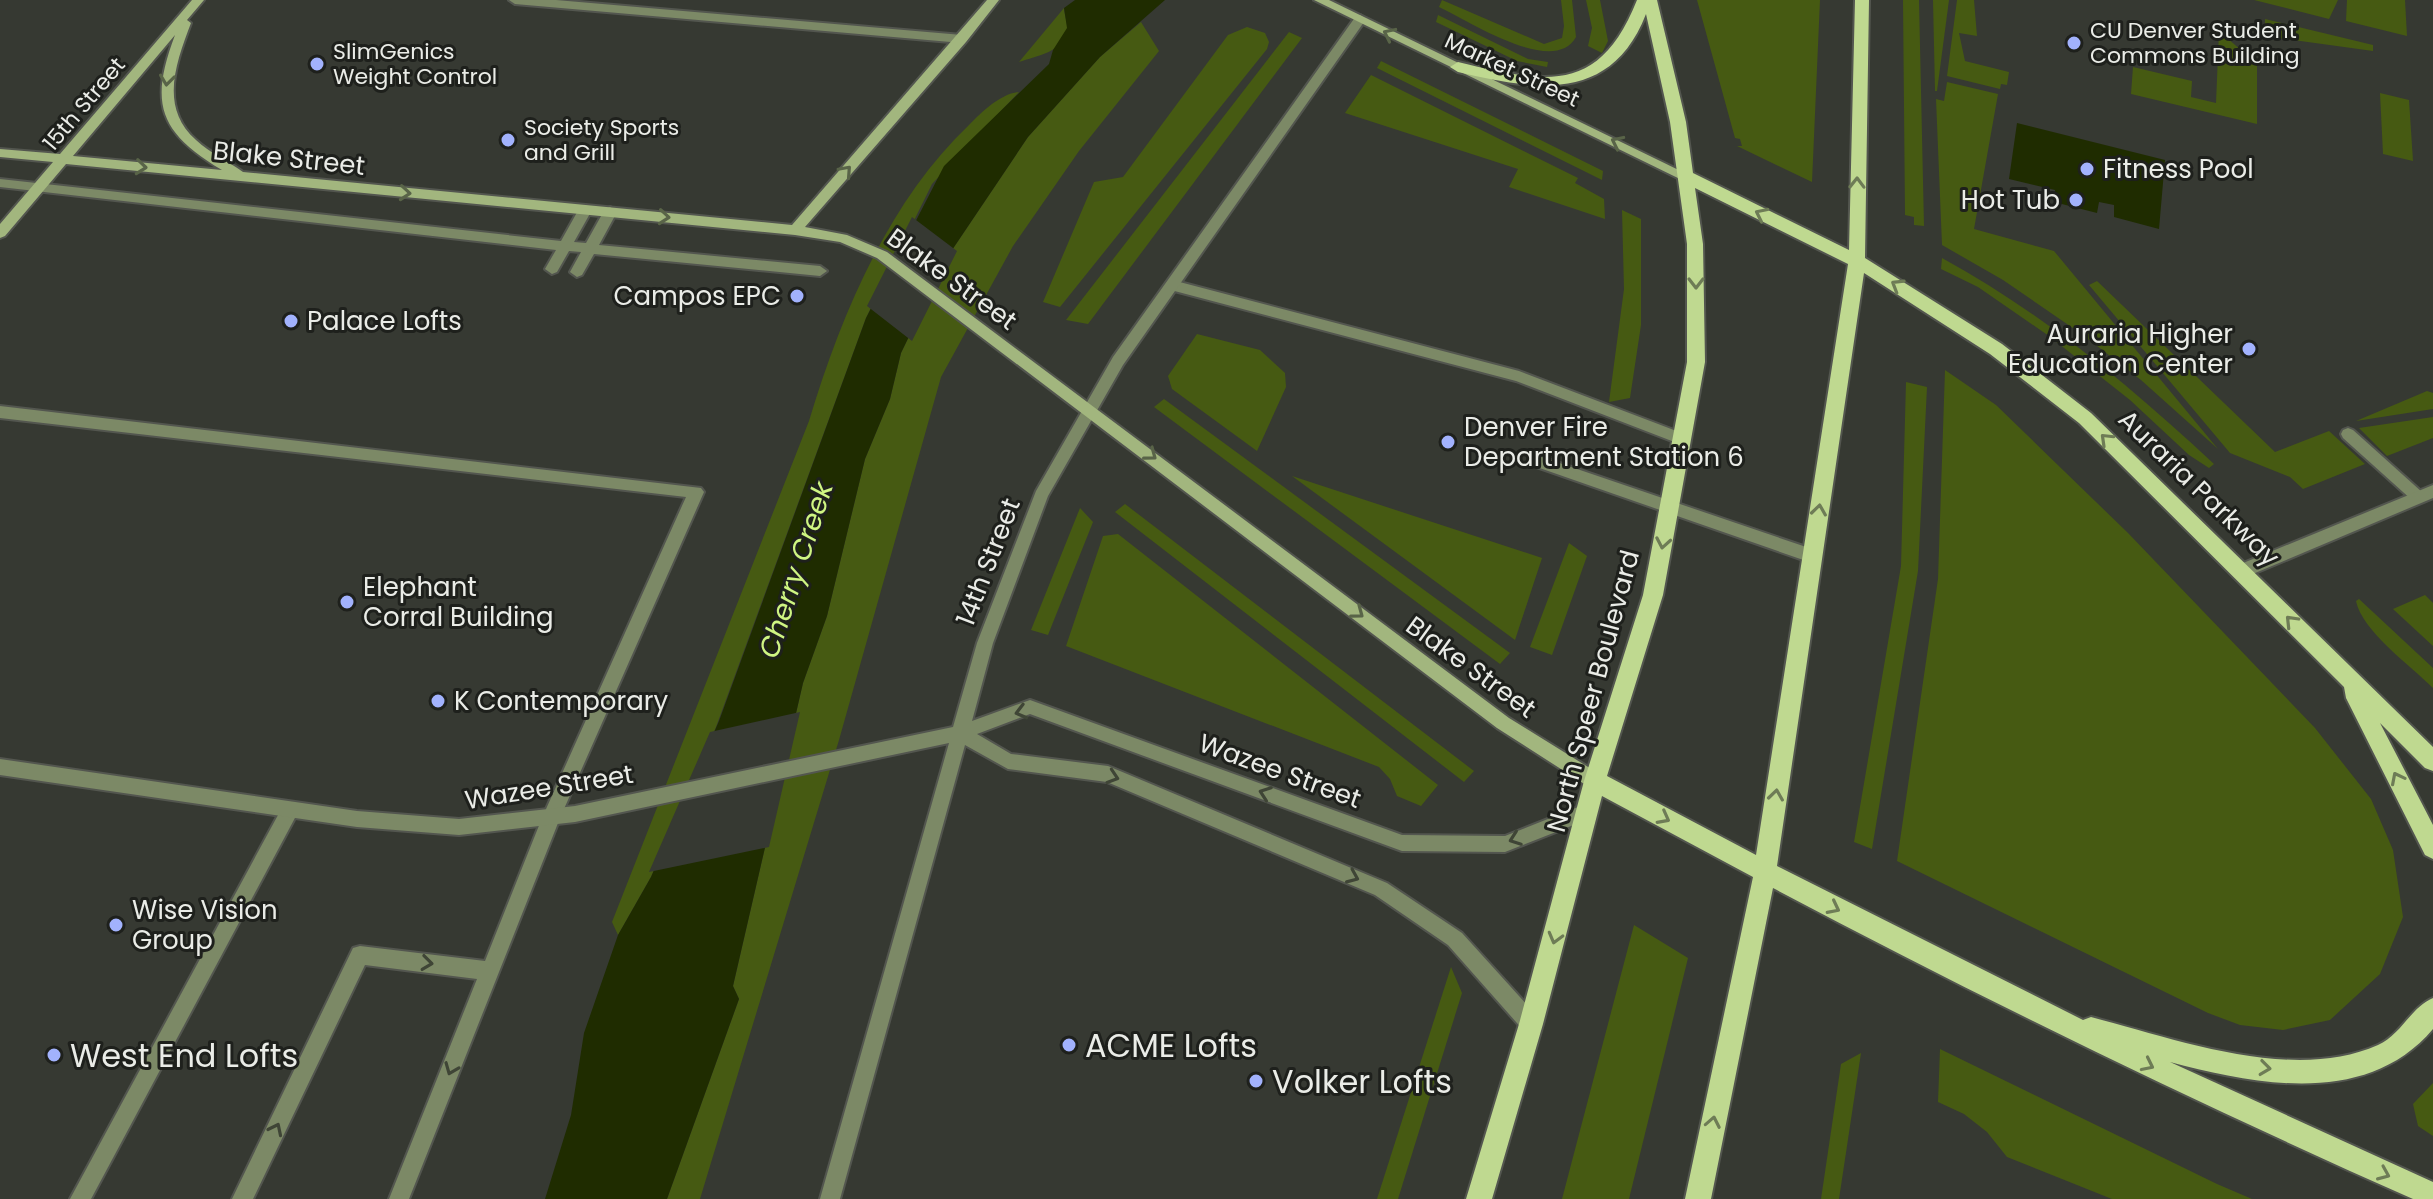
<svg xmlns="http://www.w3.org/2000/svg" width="2433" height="1199" viewBox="0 0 2433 1199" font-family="Poppins,sans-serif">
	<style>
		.green { fill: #465a12 }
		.water { fill: #1f2c00 }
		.pier { fill: #363932 }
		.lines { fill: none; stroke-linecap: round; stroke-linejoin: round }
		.service-casing { stroke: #53564f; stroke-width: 4 }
		.minor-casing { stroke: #53564f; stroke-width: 4 }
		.secondary-casing { stroke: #53564f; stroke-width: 4 }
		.primary-casing { stroke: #53564f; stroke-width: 4 }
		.service { fill: #7c8966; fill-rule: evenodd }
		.minor { fill: #7c8966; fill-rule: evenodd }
		.secondary { fill: #a2b67e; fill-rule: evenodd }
		.primary { fill: #bfd990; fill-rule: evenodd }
		.oneway { stroke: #596448 }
		.oneway2 { stroke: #6e7c56 }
		.oneway3 { stroke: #3f4536 }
		.poi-dot { fill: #a2b2fd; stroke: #1e201c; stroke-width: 3 }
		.labels { text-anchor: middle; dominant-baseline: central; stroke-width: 6; stroke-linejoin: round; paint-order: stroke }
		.far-poi-label { font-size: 22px; fill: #eaece7; stroke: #1e201c; text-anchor: start }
		.far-street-label { font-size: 22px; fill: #eaece7; stroke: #1e201c }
		.street-label { font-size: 26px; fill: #eaece7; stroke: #1e201c }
		.poi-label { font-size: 26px; fill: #eaece7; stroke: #1e201c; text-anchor: start }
		.water-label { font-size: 28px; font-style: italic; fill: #cff582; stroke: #1e201c }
		.near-poi-label { font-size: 32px; fill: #eaece7; stroke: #1e201c; text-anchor: start }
	</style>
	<rect width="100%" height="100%" fill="#363932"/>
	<g class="green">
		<path d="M1442 0 1544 44 1562 38 1564 26 1561 0H1572L1576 37C1554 77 1469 21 1439 7Z"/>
		<polygon points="1586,0 1600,0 1608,41 1602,53 1588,46 1592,28"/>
		<polygon points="1697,0 1820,0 1812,182 1737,146 1742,146 1740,139 1735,138"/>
		<polygon points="1903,0 1919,0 1924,226 1914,225 1914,217 1905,215"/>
		<polygon points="1933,0 1949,0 1937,91 1935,91"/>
		<polygon points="1957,0 1974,0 1977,36 1959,33 1965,61 2009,72 2007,85 2001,84 2000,89 1947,76"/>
		<polygon points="2254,0 2338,0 2329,19"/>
		<polygon points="2347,0 2405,0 2407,36 2346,21"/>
		<path d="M1064 8C1064 14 1068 23 1067 29 1065 52 1036 56 1019 62Z"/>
		<polygon points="1438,15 1528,59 1548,62 1547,67 1517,61 1436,22"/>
		<polygon points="2265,19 2373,45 2373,51 2265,36"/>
		<polygon points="1141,22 1159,51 1079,151 1013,246 941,377 839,740 700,1199 667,1199 739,999 733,986 803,683 827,616 865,459 890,399 901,353 948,256 1028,137 1100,57"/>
		<polygon points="1247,27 1265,33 1269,42 1267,49 1060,307 1043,302 1094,182 1123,177 1228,35"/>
		<polygon points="2219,31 2257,64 2257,124 2131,94 2133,67 2192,81 2191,97 2216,103"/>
		<polygon points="1289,32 1302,38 1088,324 1066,320"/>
		<polygon points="1381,61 1603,171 1602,180 1377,68"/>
		<polygon points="1371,75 1578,178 1575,183 1604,199 1605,219 1509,187 1518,169 1345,113"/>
		<polygon points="1947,82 1998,94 1974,229 2054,251 2218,449 2141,380 2083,335 2003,280 1942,245 1936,99 1944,101"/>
		<path d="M1019 92 932 184 866 318 716 727 651 877 618 935 612 922 809 421C841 315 888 202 969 125 982 112 1000 94 1019 92Z"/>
		<polygon points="2380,93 2409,100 2413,161 2383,154"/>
		<polygon points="1622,210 1641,219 1641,325 1630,398 1609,402 1624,289"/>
		<path d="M1942 258C2044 314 2129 385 2214 464L2209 468 2189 455 2130 400 2049 336 1978 287 1941 269Z"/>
		<polygon points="2097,281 2275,452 2329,431 2365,464 2303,489 2290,477 2230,453 2089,285"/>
		<polygon points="1197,334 1260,350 1285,373 1286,387 1257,451 1172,389 1168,376"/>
		<polygon points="1945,370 1996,405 2128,533 2315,728 2371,799 2393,850 2403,917 2380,974 2330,1020 2283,1030 2240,1025 2208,1013 1897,861 1938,579"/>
		<polygon points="1906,382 1927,387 1918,571 1872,849 1854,842 1901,566"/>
		<polygon points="2427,391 2433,393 2433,409 2356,421"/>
		<polygon points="1164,399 1510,653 1500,664 1154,407"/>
		<polygon points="2433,417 2433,438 2387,456 2359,428"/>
		<polygon points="1292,476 1542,558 1515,640"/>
		<polygon points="1125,504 1474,771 1464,782 1115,512"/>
		<polygon points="1080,508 1093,522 1048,635 1031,630"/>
		<polygon points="1118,534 1438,785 1421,806 1397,796 1390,779 1379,767 1066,646 1103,536"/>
		<polygon points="1569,543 1587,556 1552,655 1530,647"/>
		<polygon points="2425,595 2433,603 2433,646 2393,609"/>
		<path d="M2359 599 2433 668V688C2411 666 2362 631 2356 601Z"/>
		<polygon points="1634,925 1688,958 1629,1199 1562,1199"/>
		<polygon points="1451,967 1462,993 1398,1199 1377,1199"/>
		<polygon points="1940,1049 2217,1184 2252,1199 2112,1199 2007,1157 1987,1132 1964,1114 1938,1102"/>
		<polygon points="1861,1053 1839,1199 1821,1199 1841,1064"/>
		<polygon points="2433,1083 2433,1136 2418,1126 2413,1104"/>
	</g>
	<g class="water">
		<polygon points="1075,0 1165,0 1100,57 1028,137 948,256 901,353 890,399 865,459 827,616 803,683 733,986 739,999 667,1199 545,1199 571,1115 584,1033 618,935 651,877 719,721 866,318 944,166 1049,64 1053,50 1067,28 1064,8"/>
		<polygon points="2017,123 2165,160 2159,229 2114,217 2114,205 2099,202 2097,213 2054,202 2055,190 2009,179"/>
	</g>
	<g class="pier">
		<polygon points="912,217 957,251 912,341 867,306"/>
		<polygon points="800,712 769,847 649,872 710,732"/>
	</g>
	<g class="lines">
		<defs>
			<g id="service">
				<polygon points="509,0 556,0 962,35 968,39 962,43 515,4"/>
				<polygon points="0,179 561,241 580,207 585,205 592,210 574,242 586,243 605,209 610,207 617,212 599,245 820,266 827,271 820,276 594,254 582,275 577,277 570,272 581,252 569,251 557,272 552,274 545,269 556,250 0,187"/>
				<polygon points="1172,280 1519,371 1687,435 1689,439 1687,443 1677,443 1516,381 1167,289 1165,285"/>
				<polygon points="0,406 701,488 704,492 560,818 409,1199 389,1199 477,979 365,965 253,1199 232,1199 353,948 360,946 485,961 542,818 686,497 0,418"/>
				<polygon points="2348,428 2353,430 2423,493 2426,497 2423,501 2413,501 2343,438 2341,434 2343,430"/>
				<polygon points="1536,455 1818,551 1820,556 1818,561 1812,563 1531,465 1529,461"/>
				<polygon points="290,802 296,804 299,810 296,816 91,1199 70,1199 284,804"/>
			</g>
			<g id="minor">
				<polygon points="1360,15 1366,19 1364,22 1123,365 1048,496 993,643 972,721 1030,700 1402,835 1505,836 1588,803 1594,805 1597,811 1594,817 1505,852 1402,851 1030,714 977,734 1011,754 1108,766 1387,883 1462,933 1538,1017 1541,1024 1538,1031 1531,1034 1524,1031 1448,945 1375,895 1107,782 1008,769 965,745 840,1199 820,1199 949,743 575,822 459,835 357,827 0,775 0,759 357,811 459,819 575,806 953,727 977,643 1036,491 1113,357 1356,16"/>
				<polygon points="2433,485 2433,498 2248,576 2236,576 2234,571 2236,566"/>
			</g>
			<g id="secondary">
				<path d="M192 0H204L187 20 191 23C176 63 159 107 196 140 210 153 228 161 243 172L792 225 987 0H999L966 42 805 227 847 235 887 252 1509 718 1601 775 1604 781 1601 787 1595 789 1589 787 1497 728 877 258 840 242 795 235 66 164 5 236 0 238V224L53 162 0 157V149L60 154ZM175 35C149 104 159 132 222 170L73 156Z"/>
				<polygon points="1314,0 1329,0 1693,177 1692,180 1682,180"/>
			</g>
			<path id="primary" d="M1637 0H1657L1686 122 1693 173 1849 250 1855 0H1869L1865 258 2002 344 2091 413 2433 747V771L2425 768 2380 723 2433 825V859L2425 855 2346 698 2344 687 2079 423 1990 354 1864 273 1777 866 2083 1020 2091 1017C2176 1039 2293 1083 2378 1045 2401 1035 2411 1007 2433 998V1029C2367 1107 2257 1085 2170 1062L2433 1182V1199H2413C2196 1103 1983 999 1773 888L1711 1199H1685L1753 877 1602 796 1543 1024 1492 1199H1466L1519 1024 1584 781 1643 595 1687 362V244L1670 122 1646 14C1611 104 1535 90 1458 72L1450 67 1458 62C1545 83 1599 96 1637 0ZM1695 188 1848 264 1756 855 1607 776 1663 595 1705 362 1703 244Z"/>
		</defs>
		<use href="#service" class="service-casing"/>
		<use href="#minor" class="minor-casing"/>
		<use href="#secondary" class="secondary-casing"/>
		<use href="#primary" class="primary-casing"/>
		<use href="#service" class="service"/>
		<use href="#minor" class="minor"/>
		<use href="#secondary" class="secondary"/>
		<use href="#primary" class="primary"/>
	</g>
	<defs><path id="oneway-chevron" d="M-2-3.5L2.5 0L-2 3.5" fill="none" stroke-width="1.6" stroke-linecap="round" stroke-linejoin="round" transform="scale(2)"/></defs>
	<g class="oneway">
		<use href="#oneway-chevron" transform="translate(1389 34) rotate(-154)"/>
		<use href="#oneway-chevron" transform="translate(167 80) rotate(97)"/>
		<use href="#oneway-chevron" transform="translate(1617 142) rotate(-154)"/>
		<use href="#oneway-chevron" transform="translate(141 167) rotate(6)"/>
		<use href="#oneway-chevron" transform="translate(846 171) rotate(-48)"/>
		<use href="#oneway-chevron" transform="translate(405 193) rotate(5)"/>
		<use href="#oneway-chevron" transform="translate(664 217) rotate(5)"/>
		<use href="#oneway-chevron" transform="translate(1151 455) rotate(37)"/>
		<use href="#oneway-chevron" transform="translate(1358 613) rotate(37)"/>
	</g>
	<g class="oneway2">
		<use href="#oneway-chevron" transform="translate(1857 183) rotate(-89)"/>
		<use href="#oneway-chevron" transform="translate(1761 214) rotate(-154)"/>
		<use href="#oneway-chevron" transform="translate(1696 283) rotate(90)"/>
		<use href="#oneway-chevron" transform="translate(1897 285) rotate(-149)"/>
		<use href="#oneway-chevron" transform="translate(2106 439) rotate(-136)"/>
		<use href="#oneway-chevron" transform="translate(1819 510) rotate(-82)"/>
		<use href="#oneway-chevron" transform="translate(1663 543) rotate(100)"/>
		<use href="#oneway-chevron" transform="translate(2291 621) rotate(-134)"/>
		<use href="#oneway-chevron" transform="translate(2397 778) rotate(-117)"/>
		<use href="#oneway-chevron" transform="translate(1776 795) rotate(-82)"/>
		<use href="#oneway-chevron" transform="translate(1664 818) rotate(28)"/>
		<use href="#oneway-chevron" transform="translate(1834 908) rotate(27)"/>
		<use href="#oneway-chevron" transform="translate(1555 938) rotate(105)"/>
		<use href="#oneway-chevron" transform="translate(2148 1065) rotate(26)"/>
		<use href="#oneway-chevron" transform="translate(2265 1068) rotate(7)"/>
		<use href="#oneway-chevron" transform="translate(1713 1122) rotate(-79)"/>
		<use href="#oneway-chevron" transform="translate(2384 1174) rotate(23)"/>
	</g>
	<g class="oneway3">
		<use href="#oneway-chevron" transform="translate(1021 712) rotate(165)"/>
		<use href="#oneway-chevron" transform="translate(1113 777) rotate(18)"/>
		<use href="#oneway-chevron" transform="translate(1265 793) rotate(-160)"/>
		<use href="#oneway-chevron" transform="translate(1515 839) rotate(160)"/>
		<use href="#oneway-chevron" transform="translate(1353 877) rotate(23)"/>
		<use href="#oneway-chevron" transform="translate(427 963) rotate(7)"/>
		<use href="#oneway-chevron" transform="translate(451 1069) rotate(112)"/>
		<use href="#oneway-chevron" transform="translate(276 1129) rotate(-64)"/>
	</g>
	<g class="poi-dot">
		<circle cx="2074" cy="43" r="8"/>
		<circle cx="317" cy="64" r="8"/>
		<circle cx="508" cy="140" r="8"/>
		<circle cx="2087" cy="169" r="8"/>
		<circle cx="2076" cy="200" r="8"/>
		<circle cx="797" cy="296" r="8"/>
		<circle cx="291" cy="321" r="8"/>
		<circle cx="2249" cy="349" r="8"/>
		<circle cx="1448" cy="442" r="8"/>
		<circle cx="347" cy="602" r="8"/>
		<circle cx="438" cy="701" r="8"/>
		<circle cx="116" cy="925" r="8"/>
		<circle cx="1069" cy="1045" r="8"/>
		<circle cx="54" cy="1055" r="8"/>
		<circle cx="1256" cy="1081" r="8"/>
	</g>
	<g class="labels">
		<g class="far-poi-label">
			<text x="2090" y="30">CU Denver Student<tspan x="2090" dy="25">Commons Building</tspan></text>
			<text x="333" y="51">SlimGenics<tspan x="333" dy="25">Weight Control</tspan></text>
			<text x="524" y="127">Society Sports<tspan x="524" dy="25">and Grill</tspan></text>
		</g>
		<g class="far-street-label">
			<text transform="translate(1512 70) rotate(25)">Market Street</text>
			<text transform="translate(84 104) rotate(-50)">15th Street</text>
		</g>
		<g class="street-label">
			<text transform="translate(289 158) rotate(6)">Blake Street</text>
			<text transform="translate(952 279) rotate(36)">Blake Street</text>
			<text transform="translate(2199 488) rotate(44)">Auraria Parkway</text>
			<text transform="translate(988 562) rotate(-69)">14th Street</text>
			<text transform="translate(1471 667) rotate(36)">Blake Street</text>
			<text transform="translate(1593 691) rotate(-75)">North Speer Boulevard</text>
			<text transform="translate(1280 771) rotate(20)">Wazee Street</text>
			<text transform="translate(549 787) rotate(-9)">Wazee Street</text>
		</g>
		<g class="poi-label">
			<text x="2103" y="169">Fitness Pool</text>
			<text x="2060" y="200" text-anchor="end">Hot Tub</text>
			<text x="781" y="296" text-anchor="end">Campos EPC</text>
			<text x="307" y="321">Palace Lofts</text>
			<text x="2233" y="334" text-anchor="end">Auraria Higher<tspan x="2233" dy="30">Education Center</tspan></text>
			<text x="1464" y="427">Denver Fire<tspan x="1464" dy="30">Department Station 6</tspan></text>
			<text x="363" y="587">Elephant<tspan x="363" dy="30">Corral Building</tspan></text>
			<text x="454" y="701">K Contemporary</text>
			<text x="132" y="910">Wise Vision<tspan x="132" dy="30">Group</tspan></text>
		</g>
		<g class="water-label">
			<text transform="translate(796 570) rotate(-72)">Cherry Creek</text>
		</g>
		<g class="near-poi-label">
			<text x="1085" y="1045">ACME Lofts</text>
			<text x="70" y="1055">West End Lofts</text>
			<text x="1272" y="1081">Volker Lofts</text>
		</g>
	</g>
</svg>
